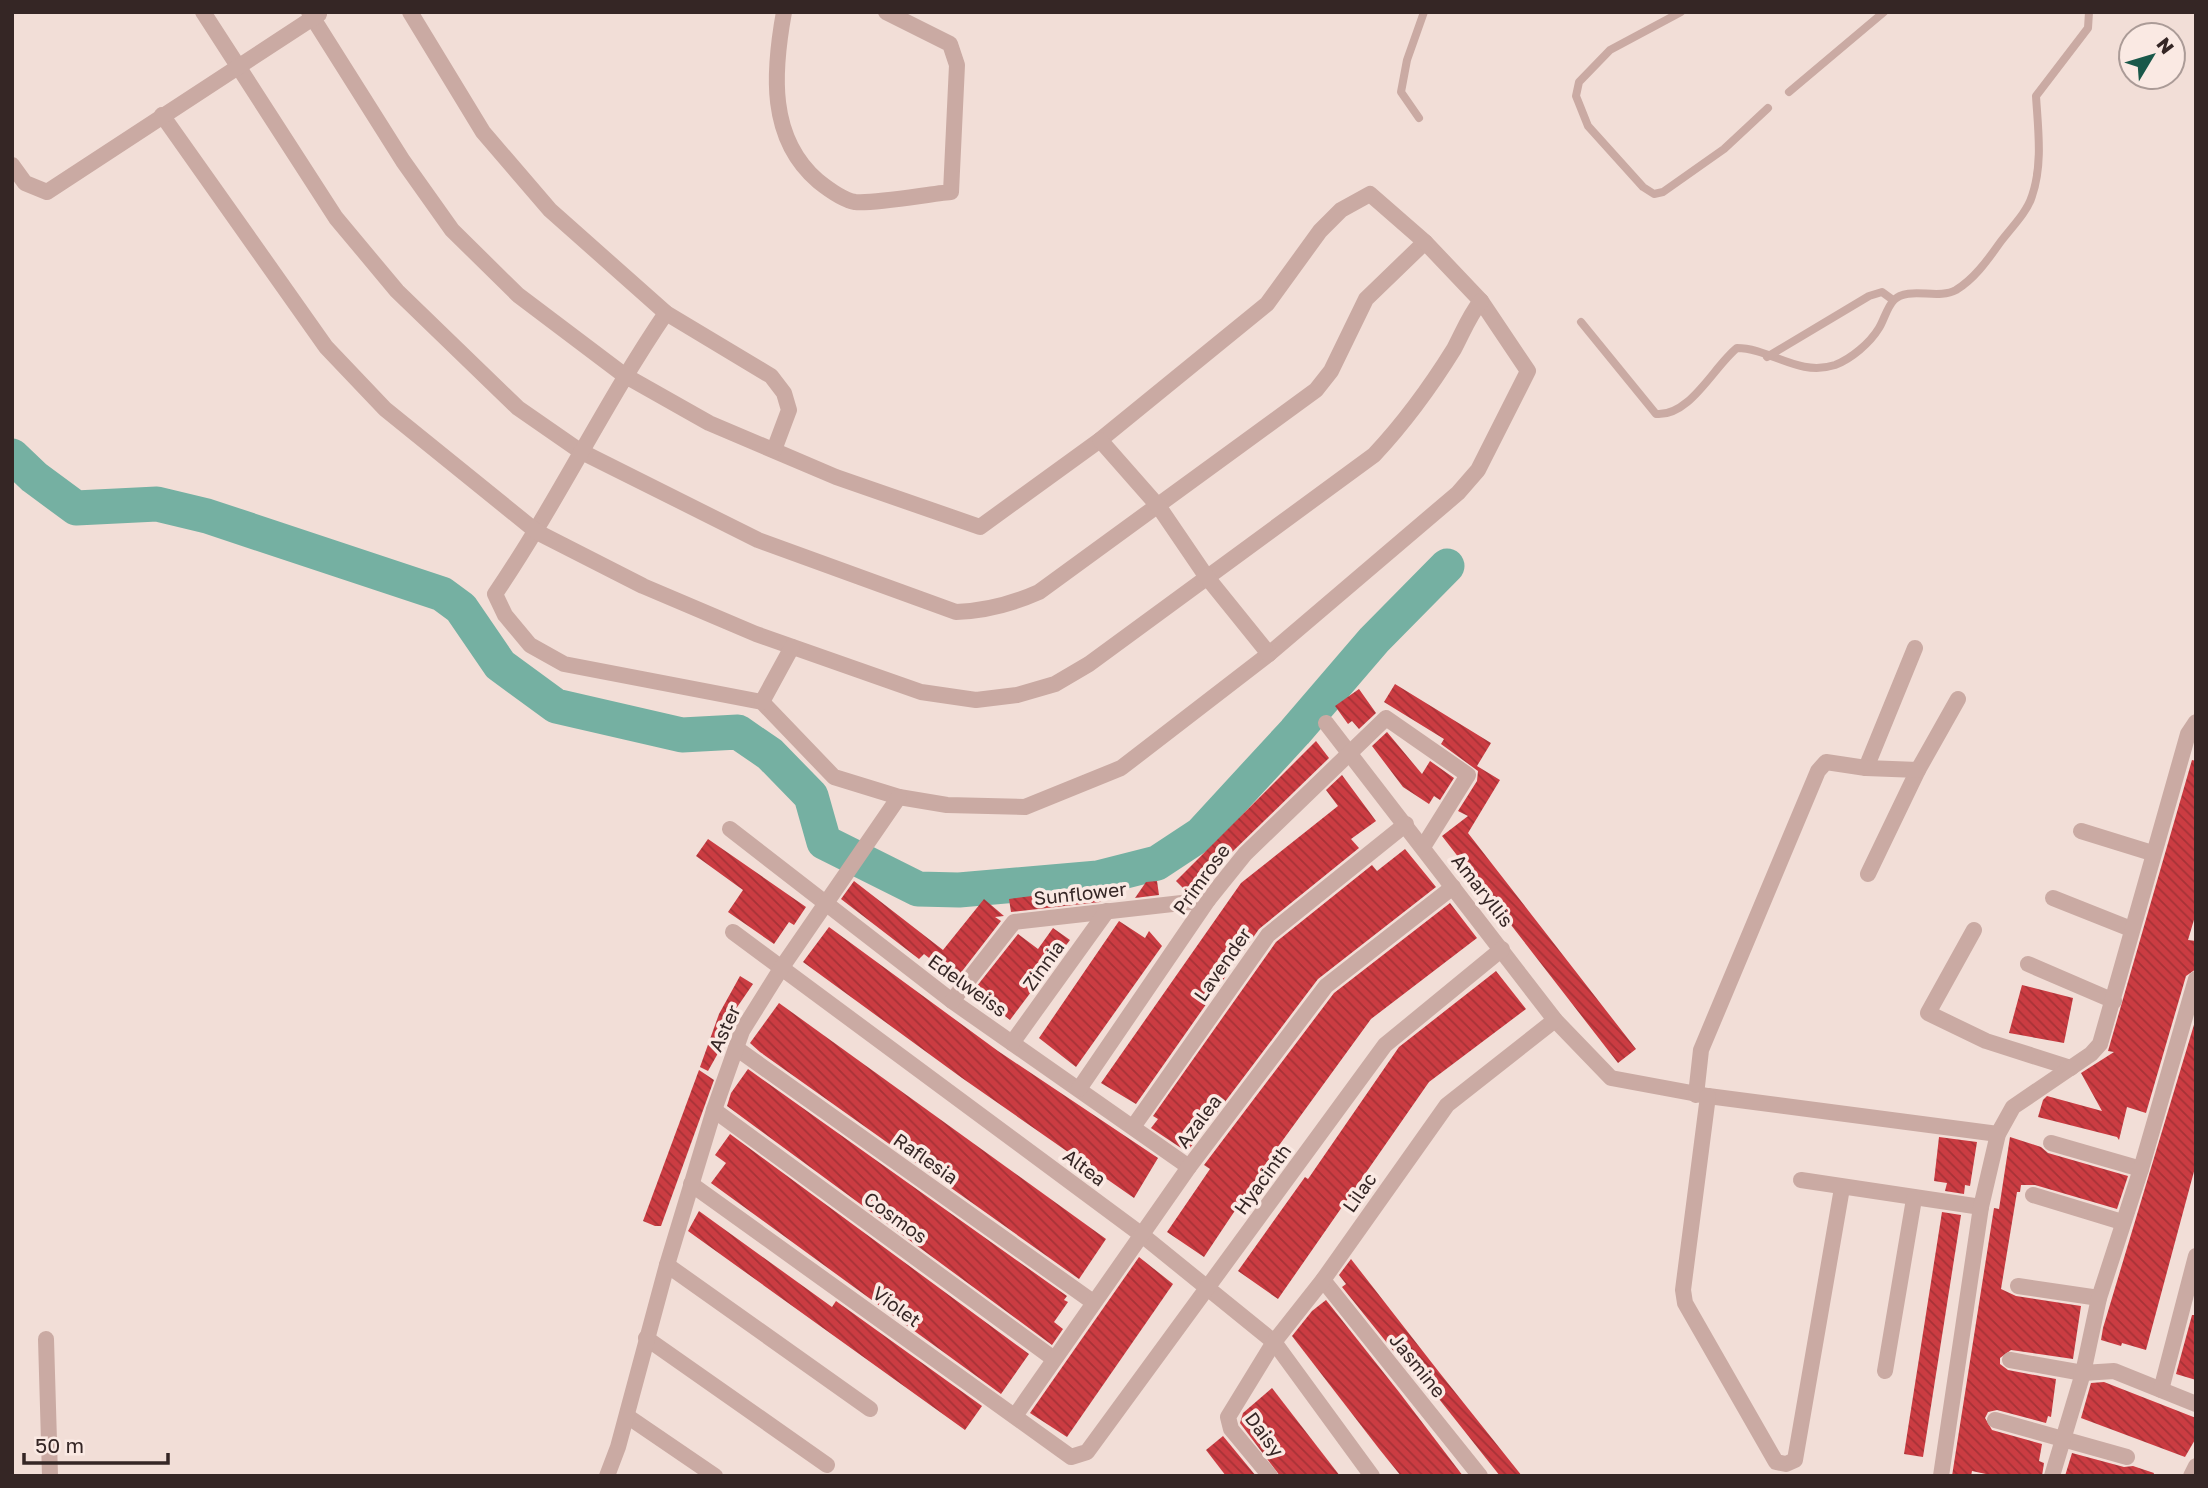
<svg xmlns="http://www.w3.org/2000/svg" width="2208" height="1488" viewBox="0 0 2208 1488" font-family="'Golos Text',sans-serif">
	<style>
		.lines { fill: none; stroke-linecap: round; stroke-linejoin: round }
		.river { stroke: #75b0a2; stroke-width: 35 }
		.building { fill: url(#building-back-hatch) }
		.service { stroke: #caaaa3; stroke-width: 8 }
		.minor { stroke: #caaaa3; stroke-width: 16 }
		.labels { text-anchor: middle; dominant-baseline: central; stroke-width: 7; stroke-linejoin: round; paint-order: stroke }
		.street-label { font-size: 19px; fill: #352625; stroke: #fae9e3 }
	</style>
	<defs>
		<pattern id="building-back-hatch" width="6" height="6" patternUnits="userSpaceOnUse" patternTransform="scale(1.75)"><rect width="6" height="6" fill="#cb3c42"/><path d="M-1 5l2 2M0 0l6 6M5-1l2 2" fill="none" stroke="#a63237"/></pattern>
	</defs>
	<rect width="100%" height="100%" fill="#f2ded7"/>
	<g class="lines">
		<polyline class="river" points="12,456 34,477 76,508 157,504 207,516 442,594 461,608 500,665 556,706 682,735 738,732 770,754 811,796 824,842 918,889 959,890 1098,878 1157,863 1201,834 1295,732 1374,640 1447,566"/>
	</g>
	<g class="building">
		<polygon points="1395,684 1491,743 1477,766 1500,780 1468,833 1636,1049 1618,1063 1442,836 1468,816 1458,811 1477,781 1478,771 1441,744 1444,739 1384,702"/>
		<polygon points="1359,689 1376,713 1359,729 1352,721 1348,724 1335,706"/>
		<polygon points="1387,732 1422,774 1430,761 1454,778 1440,800 1434,796 1429,804 1403,787 1372,746"/>
		<polygon points="1316,741 1329,758 1192,891 1187,892 1176,881"/>
		<polygon points="2192,760 2196,761 2196,913 2188,940 2196,941 2196,969 2186,976 2146,1113 2127,1107 2119,1140 2117,1137 2038,1117 2043,1100 2047,1096 2102,1111 2081,1073 2114,1052 2108,1051"/>
		<polygon points="1342,775 1376,821 1351,839 1359,848 1259,929 1136,1104 1101,1083 1241,883 1338,806 1326,790"/>
		<polygon points="708,839 806,907 794,925 789,922 774,944 728,912 743,890 696,856"/>
		<polygon points="1405,849 1436,887 1318,979 1187,1152 1151,1128 1158,1119 1153,1116 1276,942 1372,865 1377,871"/>
		<polygon points="854,881 943,950 984,899 1004,916 995,917 1001,921 956,979 924,954 919,959 841,899"/>
		<polygon points="1157,881 1159,895 1135,898 1146,882"/>
		<polygon points="1111,886 1100,902 1011,912 1009,899"/>
		<polygon points="1450,903 1477,938 1371,1019 1272,1155 1204,1257 1167,1232 1210,1169 1204,1165 1334,993"/>
		<polygon points="1119,921 1145,938 1149,931 1162,946 1076,1067 1039,1038"/>
		<polygon points="829,927 998,1051 1158,1158 1134,1198 962,1078 803,962"/>
		<polygon points="1053,928 1070,940 1010,1020 973,991 1018,934 1038,949"/>
		<polygon points="1496,971 1526,1009 1429,1082 1278,1299 1238,1271 1305,1177 1308,1179 1399,1047"/>
		<polygon points="740,976 753,984 729,1019 735,1023 708,1071 700,1067 719,1014"/>
		<polygon points="2022,985 2073,998 2064,1043 2009,1033"/>
		<polygon points="779,1003 1106,1239 1079,1279 760,1052 750,1043"/>
		<polygon points="2196,1018 2196,1164 2146,1350 2122,1343 2121,1346 2101,1340 2103,1328"/>
		<polygon points="748,1069 1067,1296 1064,1300 1068,1302 1054,1322 1063,1329 1052,1345 727,1106 731,1093"/>
		<polygon points="699,1070 714,1080 661,1226 655,1226 643,1221"/>
		<polygon points="730,1134 1029,1354 1001,1394 711,1183 726,1163 715,1155"/>
		<polygon points="1939,1137 1977,1142 1970,1186 1965,1185 1964,1194 1945,1191 1947,1183 1934,1181"/>
		<polygon points="2010,1137 2041,1147 2048,1153 2128,1176 2117,1209 2035,1185 2021,1185 2020,1192 2017,1192 2001,1289 2016,1296 2081,1306 2073,1359 2011,1350 2000,1358 2000,1364 2008,1370 2056,1379 2051,1417 2048,1416 2046,1423 1997,1410 1988,1412 1985,1418 1992,1430 2042,1444 2039,1461 2044,1463 2042,1476 1995,1476 1972,1471 1971,1476 1952,1476 1994,1208 1999,1209"/>
		<polygon points="699,1211 832,1307 836,1301 982,1406 965,1430 688,1231"/>
		<polygon points="1942,1212 1961,1215 1923,1457 1904,1454"/>
		<polygon points="1139,1257 1173,1284 1067,1437 1030,1413"/>
		<polygon points="1351,1259 1439,1372 1522,1476 1500,1476 1420,1375 1416,1379 1342,1287 1346,1284 1339,1275"/>
		<polygon points="1326,1300 1399,1392 1463,1476 1401,1476 1380,1450 1292,1336 1312,1311"/>
		<polygon points="2192,1315 2196,1315 2196,1380 2176,1374"/>
		<polygon points="2104,1382 2196,1418 2196,1438 2185,1457 2081,1418 2091,1383"/>
		<polygon points="1272,1388 1340,1476 1280,1476 1240,1423 1243,1413"/>
		<polygon points="1223,1436 1256,1476 1226,1476 1206,1450"/>
		<polygon points="2072,1453 2124,1467 2133,1466 2154,1473 2153,1476 2065,1476"/>
	</g>
	<g class="lines">
		<g class="service">
			<polyline points="1681,12 1610,50 1579,82 1576,96 1588,126 1643,187 1654,194 1663,192 1724,149 1768,108"/>
			<polyline points="1789,92 1884,12"/>
			<polyline points="1419,118 1401,92 1407,60 1424,12"/>
			<path d="M1581 322 1656 414C1690 417 1714 366 1737 348 1770 348 1798 377 1835 365 1851 359 1870 343 1879 328 1884 320 1887 307 1894 300 1908 286 1938 300 1956 290 1974 279 1987 261 1999 244 2009 230 2027 213 2032 196 2043 164 2038 129 2036 96L2088 28 2089 12"/>
			<polyline points="1767,357 1869,296 1882,292 1893,300"/>
		</g>
		<g class="minor">
			<path d="M203 12 336 218 397 291 518 408 580 451 758 540 956 612C986 611 1012 604 1039 592L1316 390 1331 371 1366 299 1425 242"/>
			<path d="M309 12 403 161 452 230 518 295 624 375 709 423 836 477 980 527 1100 440 1267 304 1320 231 1341 210 1370 194 1425 242 1481 301 1528 371 1478 470 1458 493 1269 654 1121 768 1025 807 947 805 899 797 834 777 762 702 564 664 530 645 505 615 495 594C557 503 604 404 666 313"/>
			<polyline points="410,12 483,132 550,210 666,313 771,376 784,393 789,410 774,450"/>
			<path d="M784 12C773 72 768 138 818 181 828 189 843 200 855 202 876 204 928 194 951 192L957 65 950 44 886 12"/>
			<path d="M162 115 326 347 385 409 537 532 643 586 756 634 921 692 976 700 1017 695 1055 684 1089 664 1374 455C1404 423 1431 386 1454 349 1463 332 1469 316 1481 301"/>
			<polyline points="12,165 25,183 47,192 319,14"/>
			<polyline points="1100,440 1159,507 1206,576 1269,654"/>
			<polyline points="762,702 792,647"/>
			<polyline points="1326,723 1555,1020 1611,1078 1708,1096 1998,1134"/>
			<polyline points="1866,768 1915,648"/>
			<polyline points="730,829 952,1001 1189,1167"/>
			<polyline points="2081,831 2152,853"/>
			<polyline points="1868,874 1918,770"/>
			<polyline points="2053,898 2131,929"/>
			<polyline points="1974,930 1928,1013 1986,1041 2071,1068"/>
			<polyline points="733,932 1142,1235 1274,1342 1372,1476"/>
			<polyline points="2028,964 2114,1001"/>
			<polyline points="952,1001 1014,922 1208,900"/>
			<polyline points="1012,1043 1107,911"/>
			<polyline points="736,1048 1093,1302"/>
			<polyline points="1079,1089 1208,900 1245,854 1386,718 1468,775 1423,847"/>
			<polyline points="1696,1095 1701,1050 1818,771 1826,762 1866,768 1918,770 1958,699"/>
			<polyline points="1708,1096 1683,1290 1685,1303 1776,1462 1786,1464 1795,1460 1842,1188"/>
			<polyline points="714,1110 1054,1359"/>
			<polyline points="1133,1127 1268,935 1406,824"/>
			<polyline points="2051,1143 2141,1169"/>
			<polyline points="1801,1180 1981,1207"/>
			<polyline points="691,1184 1071,1457 1087,1452 1385,1045 1502,949"/>
			<polyline points="2033,1195 2122,1222"/>
			<polyline points="667,1265 870,1409"/>
			<polyline points="1323,1280 1480,1476"/>
			<polyline points="2018,1286 2099,1298"/>
			<polyline points="646,1338 827,1465"/>
			<polyline points="46,1339 50,1476"/>
			<polyline points="2010,1360 2083,1373 2114,1371 2196,1404"/>
			<polyline points="1885,1371 1914,1199"/>
			<polyline points="2161,1390 2196,1256"/>
			<polyline points="627,1416 715,1476"/>
			<polyline points="1015,1416 1189,1167 1326,986 1453,887"/>
			<polyline points="1995,1420 2127,1457"/>
			<polyline points="607,1476 618,1447 667,1265 714,1110 742,1031 782,967 899,797"/>
			<polyline points="1270,1476 1231,1429 1228,1417 1274,1342 1323,1280 1447,1105 1555,1020"/>
			<polyline points="1941,1476 1981,1207 1998,1134 2013,1107 2091,1054 2100,1044 2188,734 2196,722"/>
			<polyline points="2052,1476 2083,1373 2099,1298 2141,1169 2196,979"/>
			<polyline points="2191,1476 2196,1466"/>
		</g>
	</g>
	<g class="labels">
		<g class="street-label">
			<text transform="translate(1201 879) rotate(-54)">Primrose</text>
			<text transform="translate(1483 890) rotate(52)">Amaryllis</text>
			<text transform="translate(1080 893) rotate(-6)">Sunflower</text>
			<text transform="translate(1222 964) rotate(-55)">Lavender</text>
			<text transform="translate(1043 965) rotate(-54)">Zinnia</text>
			<text transform="translate(968 985) rotate(36)">Edelweiss</text>
			<text transform="translate(724 1028) rotate(-65)">Aster</text>
			<text transform="translate(1198 1121) rotate(-53)">Azalea</text>
			<text transform="translate(926 1158) rotate(35)">Raflesia</text>
			<text transform="translate(1085 1167) rotate(37)">Altea</text>
			<text transform="translate(1262 1179) rotate(-54)">Hyacinth</text>
			<text transform="translate(1359 1192) rotate(-55)">Lilac</text>
			<text transform="translate(896 1217) rotate(36)">Cosmos</text>
			<text transform="translate(897 1306) rotate(36)">Violet</text>
			<text transform="translate(1418 1365) rotate(51)">Jasmine</text>
			<text transform="translate(1265 1434) rotate(53)">Daisy</text>
		</g>
	</g>
	<rect width="2208" height="1488" fill="none" stroke="#352625" stroke-width="28"/>
	<g transform="translate(2152 56) rotate(52)"><circle r="33" fill="#fae9e3" stroke="#ab9b97" stroke-width="2"/>
	<path d="M0-5L12 26L0 18L-12 26Z" fill="#19584a"/>
	<text y="-10" font-size="19" font-weight="bold" text-anchor="middle" fill="#352625">N</text>
	</g>
	<path d="M24 1453v10h144v-10" fill="none" stroke="#352625" stroke-width="3.5"/>
	<text x="35" y="1453" font-size="21" fill="#352625" stroke="#fae9e3" stroke-width="5" paint-order="stroke">50 m</text>
</svg>
